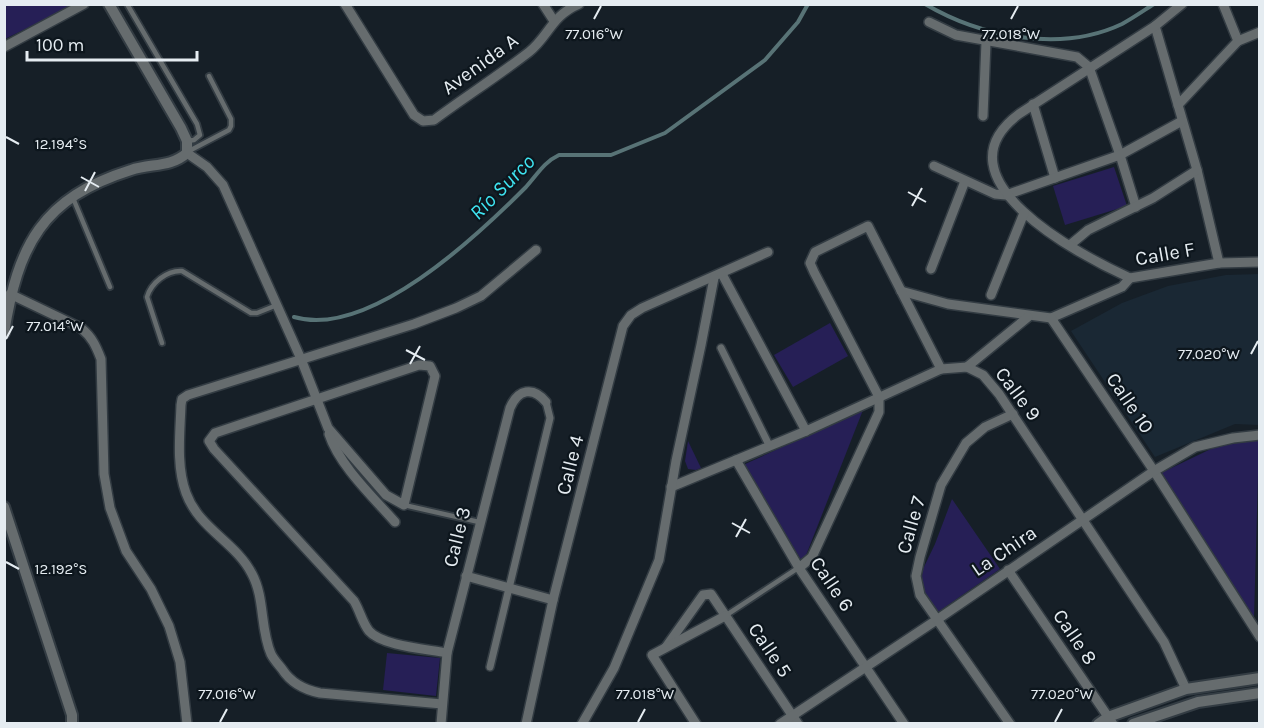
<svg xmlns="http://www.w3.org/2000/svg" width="1264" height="728" viewBox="0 0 1264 728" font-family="Karla,sans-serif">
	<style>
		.built { fill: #1a2834 }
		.green { fill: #261f56 }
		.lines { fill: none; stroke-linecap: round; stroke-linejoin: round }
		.stream { stroke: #587376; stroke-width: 4 }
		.service-casing { stroke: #333c43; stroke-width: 8 }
		.pedestrian-casing { stroke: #333c43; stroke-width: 10 }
		.minor-casing { stroke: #333c43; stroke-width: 12 }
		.tertiary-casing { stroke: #333c43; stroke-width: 14 }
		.service { stroke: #666c6e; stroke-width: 4.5 }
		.pedestrian { stroke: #666c6e; stroke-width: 7 }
		.minor { stroke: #666c6e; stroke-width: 9 }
		.tertiary { stroke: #666c6e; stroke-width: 10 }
		.ticks { fill: none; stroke: #e5ecf1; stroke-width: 2 }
		.labels { text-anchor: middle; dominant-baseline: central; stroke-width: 4.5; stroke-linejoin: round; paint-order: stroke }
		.street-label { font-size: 20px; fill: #e5ecf1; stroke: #0d161d }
		.water-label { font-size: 21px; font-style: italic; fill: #3fe4f1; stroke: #0d161d }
		.ticks-label { font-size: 15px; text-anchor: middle; fill: #e5ecf1; stroke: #0d161d; stroke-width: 4.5; stroke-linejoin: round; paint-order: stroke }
	</style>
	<rect width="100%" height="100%" fill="#161f27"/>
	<polygon class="built" points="1259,274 1259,425 1235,424 1155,457 1071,331 1122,303 1168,286 1226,275"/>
	<g class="green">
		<polygon points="5,5 74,5 5,39"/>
		<polygon points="1114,167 1127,206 1065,225 1053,186"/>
		<polygon points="830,323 848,356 793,387 774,355"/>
		<polygon points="863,410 803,563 743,465"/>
		<polygon points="1259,440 1254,618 1161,473 1217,446"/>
		<polygon points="688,441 701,468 696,470 688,469 685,461"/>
		<polygon points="952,499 1000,569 935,614 923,591 921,581 923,569 935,544"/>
		<polygon points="387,653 440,658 436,696 383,690"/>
	</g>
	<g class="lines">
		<g class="stream">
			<path d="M925 4C981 37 1061 53 1122 24 1133 18 1143 11 1154 4"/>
			<path d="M294 317C369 339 477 236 526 187 537 175 544 162 559 155H611L665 133 765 60 798 22 808 4"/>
		</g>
		<defs>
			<g id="service">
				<polyline points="127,4 197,124 200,135 194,140 187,141"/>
				<polyline points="189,151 229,130 231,126 231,119 209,76"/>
				<polyline points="73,198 110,287"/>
				<path d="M162 343 147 297C151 283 167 270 182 271L251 313H257L277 305"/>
				<polyline points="404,505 479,522"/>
				<polyline points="725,616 798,568"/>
			</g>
			<g id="pedestrian">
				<polyline points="721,348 769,445"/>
				<polyline points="490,667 550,418 546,402"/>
			</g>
			<g id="minor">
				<path d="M345 4 414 115 423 121 434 120C465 97 498 76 529 52 549 36 551 16 579 4"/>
				<polyline points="543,4 554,21"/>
				<polyline points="1223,4 1238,41"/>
				<polyline points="929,22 956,35 1077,57 1089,67 1120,155 1136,207"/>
				<polyline points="1155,26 1197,170 1219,263"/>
				<polyline points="4,47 84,4"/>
				<polyline points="1033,104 1055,178"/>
				<polyline points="1178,105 1238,41 1260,32"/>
				<polyline points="983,116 986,42"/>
				<path d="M187 153 207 167 223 185 301 359 328 428 386 495 404 505 435 376 430 366 419 365 215 433 209 441 214 449 354 601C360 611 362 622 369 631 382 646 427 649 447 653"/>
				<polyline points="934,166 995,194 1006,195 1120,155 1182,121"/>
				<polyline points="1070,245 1088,230 1153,198 1197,170"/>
				<polyline points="931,269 965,181"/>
				<polyline points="722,274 806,431"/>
				<path d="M1130 278C1079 255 933 178 1019 114L1155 26 1182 4"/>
				<polyline points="901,291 948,304 1051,318 1122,287 1130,278 1219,263 1260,262"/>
				<path d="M10 294 81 328C92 337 96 346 101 359L104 474 110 508 126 551 151 589 169 626 180 662 187 724"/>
				<polyline points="991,295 1024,213"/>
				<polyline points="1051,318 1154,471 1260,637"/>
				<polyline points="967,367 1028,317"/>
				<path d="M329 434C339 465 373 497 395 522"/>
				<polyline points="736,460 799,568 904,724"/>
				<polyline points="671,487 806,431 941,369 967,367 983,375 999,394 1164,642 1186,689"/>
				<polyline points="799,568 812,557 879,412 879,397 814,272 810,263 815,252 868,226 941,369"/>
				<polyline points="1008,570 1113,724"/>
				<polyline points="466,576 553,600"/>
				<polyline points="666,647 703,595 711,594 798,724"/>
				<path d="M442 704 320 693C305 690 291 683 282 669 279 665 274 660 271 654 260 629 265 598 252 574 236 542 199 529 186 493 176 466 180 433 181 405L182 399 188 395 414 324 456 308 481 296 536 250"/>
				<path d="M441 724 447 653 510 408C518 389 533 386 546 402"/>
				<polyline points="526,724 553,600 623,326 631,315 642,308 768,252"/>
				<polyline points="582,724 614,668 659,560 676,461 701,345 714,278"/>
				<polyline points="696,724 652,655 725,616"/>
				<polyline points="780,724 938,619 1154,471 1195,447 1233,438 1260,435"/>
				<polyline points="1010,724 920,595 916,576 920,557 941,485 966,443 985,427 1013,414"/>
			</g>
			<g id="tertiary">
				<path d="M4 333C18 245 42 198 131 170 151 163 170 168 187 153V141L181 128 109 4"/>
				<polyline points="4,507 72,715 72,724"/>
				<polyline points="1098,724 1108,717 1186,689 1260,678"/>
				<polyline points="1133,724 1198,702 1260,693"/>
			</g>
		</defs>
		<use href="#service" class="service-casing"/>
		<use href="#pedestrian" class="pedestrian-casing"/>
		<use href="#minor" class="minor-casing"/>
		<use href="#tertiary" class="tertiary-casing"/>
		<use href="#service" class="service"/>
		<use href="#pedestrian" class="pedestrian"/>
		<use href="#minor" class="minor"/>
		<use href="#tertiary" class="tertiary"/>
	</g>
	<path class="ticks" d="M594 19 601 6M1011 19 1018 6M6 137 19 144M81 177 99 187M85 191 95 172M908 192 926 202M912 206 922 188M6 339 13 326M406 350 425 360M1251 354 1258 341M410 364 420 346M732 523 750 533M736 537 746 519M6 562 19 569M220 722 227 709M638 722 645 709M1055 722 1062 709"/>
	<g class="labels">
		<g class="street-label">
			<text transform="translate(480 64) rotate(-36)">Avenida A</text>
			<text transform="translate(1165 254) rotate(-10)">Calle F</text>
			<text transform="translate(1018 394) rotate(53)">Calle 9</text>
			<text transform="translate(1130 403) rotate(56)">Calle 10</text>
			<text transform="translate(570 465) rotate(-76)">Calle 4</text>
			<text transform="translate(911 525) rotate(-74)">Calle 7</text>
			<text transform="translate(457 537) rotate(-76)">Calle 3</text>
			<text transform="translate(1004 551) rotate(-34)">La Chira</text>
			<text transform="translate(832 584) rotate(56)">Calle 6</text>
			<text transform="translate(1075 637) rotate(56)">Calle 8</text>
			<text transform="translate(770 650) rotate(56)">Calle 5</text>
		</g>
		<g class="water-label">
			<text transform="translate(502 187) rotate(-45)">Río Surco</text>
		</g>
	</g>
	<g class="ticks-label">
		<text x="594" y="39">77.016°W</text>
		<text x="1011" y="39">77.018°W</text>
		<text x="61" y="149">12.194°S</text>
		<text x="55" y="331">77.014°W</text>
		<text x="1209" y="359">77.020°W</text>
		<text x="61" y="574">12.192°S</text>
		<text x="227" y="699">77.016°W</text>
		<text x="645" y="699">77.018°W</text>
		<text x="1062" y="699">77.020°W</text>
	</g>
	<rect width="1264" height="728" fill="none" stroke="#e5ecf1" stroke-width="12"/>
	<path d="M27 51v9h170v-9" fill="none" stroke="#e5ecf1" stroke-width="3"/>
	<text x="36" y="51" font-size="18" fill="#e5ecf1" stroke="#0d161d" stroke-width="4.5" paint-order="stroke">100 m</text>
</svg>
